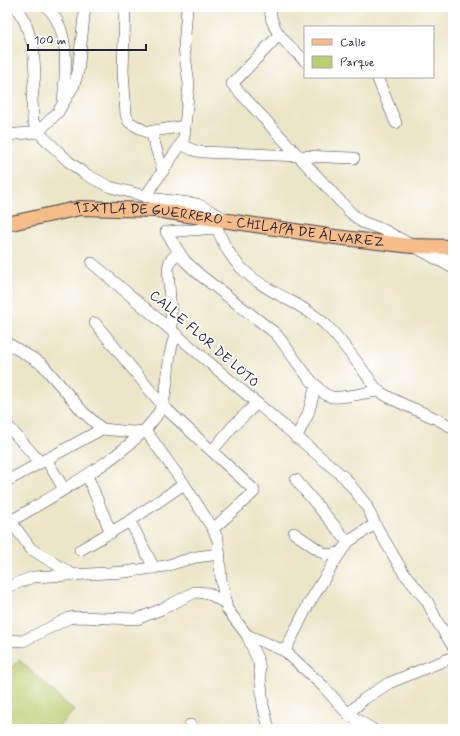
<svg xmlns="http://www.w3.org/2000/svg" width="460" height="736" viewBox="0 0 460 736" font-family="Mynerve,sans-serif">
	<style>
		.green { fill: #bbce72; stroke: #6e7856 }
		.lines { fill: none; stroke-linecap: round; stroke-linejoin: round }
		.minor-casing { stroke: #403f50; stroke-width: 12 }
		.major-casing { stroke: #403f50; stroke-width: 16 }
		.minor { stroke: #fff; stroke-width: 11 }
		.major { stroke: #f7bd88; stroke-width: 14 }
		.labels { text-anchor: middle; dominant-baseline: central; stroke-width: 3.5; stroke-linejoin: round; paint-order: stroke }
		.street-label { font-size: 14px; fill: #22223b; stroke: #fff }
	</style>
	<rect width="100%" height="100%" fill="#fff"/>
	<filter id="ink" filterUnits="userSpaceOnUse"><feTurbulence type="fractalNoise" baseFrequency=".025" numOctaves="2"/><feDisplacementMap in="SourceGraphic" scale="8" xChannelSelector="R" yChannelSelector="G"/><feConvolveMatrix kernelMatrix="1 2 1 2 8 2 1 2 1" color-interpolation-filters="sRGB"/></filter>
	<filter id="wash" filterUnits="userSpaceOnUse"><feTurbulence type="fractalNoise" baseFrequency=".012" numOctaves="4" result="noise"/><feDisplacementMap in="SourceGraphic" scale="16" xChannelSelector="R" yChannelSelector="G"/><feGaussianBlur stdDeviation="0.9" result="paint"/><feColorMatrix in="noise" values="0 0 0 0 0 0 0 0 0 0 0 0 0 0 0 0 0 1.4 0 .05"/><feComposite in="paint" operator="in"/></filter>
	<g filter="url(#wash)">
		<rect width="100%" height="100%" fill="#ece6c8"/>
		<polygon class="green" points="19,660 74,711 56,729 7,729 7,672"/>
	</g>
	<g filter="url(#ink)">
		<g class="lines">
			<defs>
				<g id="minor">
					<polyline points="16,7 25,22 33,45 35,74 32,99 33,121 38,132 68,161 85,174 110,187 157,199 197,204 222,217"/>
					<path d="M47 7C71 31 66 70 63 101"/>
					<polyline points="125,7 123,71 126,115 129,122 152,135 163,171"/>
					<path d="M271 7C267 29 291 47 305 61"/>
					<polyline points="279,35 232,84 351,213 362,222 384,230 435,258 453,258"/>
					<polyline points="377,77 396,123"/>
					<polyline points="147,132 185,126"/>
					<polyline points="7,135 38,132 58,112 74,85 78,72 85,7"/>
					<polyline points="181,144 193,150 201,152 354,158"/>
					<polyline points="145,197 181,144 184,137 189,84 184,48 187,7"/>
					<path d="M215 222C228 263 250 280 287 299 301 307 315 314 327 326 341 340 353 357 365 373 370 379 374 388 380 392 403 407 430 413 453 428"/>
					<path d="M217 228 166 232 185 261 200 275 275 333C288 347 315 394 332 397 340 399 368 392 378 391"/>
					<polyline points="435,258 453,268"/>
					<polyline points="92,263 345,478 366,505 375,524 403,572 427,601 438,623 453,646"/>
					<polyline points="95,323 162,405 254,490 254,492 213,529"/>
					<polyline points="172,331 168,269 170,261 178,252"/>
					<polyline points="7,343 42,364 83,412 102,429 132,432 146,431 184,484 213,529 218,540 221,579 227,609 247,635 259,663 263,705 269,729"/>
					<polyline points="7,425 40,462"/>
					<polyline points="296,438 308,414 316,385"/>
					<polyline points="212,451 233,426 256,404"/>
					<polyline points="46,459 64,489"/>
					<polyline points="87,475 111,533"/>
					<polyline points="296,480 348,542"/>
					<polyline points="7,481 102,429"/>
					<polyline points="7,516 31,549 72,574"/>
					<path d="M11 521C49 498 148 445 162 405 171 381 165 358 176 334"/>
					<polyline points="130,521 154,568"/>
					<polyline points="294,533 326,555 340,553"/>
					<polyline points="80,550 130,521 184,484"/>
					<polyline points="7,587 33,577 125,572 165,566 196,557 220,554"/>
					<polyline points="247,635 285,651 323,686 348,714 372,729"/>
					<polyline points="7,640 23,641 69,618 77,617 137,619 162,609 195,592 208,593 225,603"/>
					<polyline points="285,651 308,605 340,553 348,542 375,524"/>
					<polyline points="348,714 364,699 389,683 453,657"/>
					<polyline points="190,725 194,729"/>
				</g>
				<g id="major">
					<path id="s1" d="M7 224 80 208 155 210 335 237 412 246 453 247"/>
				</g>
			</defs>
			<use href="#minor" class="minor-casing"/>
			<use href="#major" class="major-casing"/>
			<use href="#minor" class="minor"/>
			<use href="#major" class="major"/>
		</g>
	</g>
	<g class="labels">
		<g class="street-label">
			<text stroke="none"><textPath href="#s1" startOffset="225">TIXTLA DE GUERRERO - CHILAPA DE ÁLVAREZ</textPath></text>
			<text transform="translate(204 339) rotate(41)">CALLE FLOR DE LOTO</text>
		</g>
	</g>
	<rect width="460" height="736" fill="none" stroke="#fff" stroke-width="24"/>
	<rect x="304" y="26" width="130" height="52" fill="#ffffff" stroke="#a7a7b1"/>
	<rect x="312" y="39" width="20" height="6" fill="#f7bd88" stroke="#a7a7b1"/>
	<text x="340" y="46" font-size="12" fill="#22223b">Calle</text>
	<rect x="312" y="56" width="20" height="12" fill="#bbce72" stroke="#a7a7b1"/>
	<text x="340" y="66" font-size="12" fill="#22223b">Parque</text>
	<path d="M28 44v6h118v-6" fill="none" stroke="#22223b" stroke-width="2"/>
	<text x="34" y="44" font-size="12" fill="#22223b" stroke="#ffffff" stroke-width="3" paint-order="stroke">100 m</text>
</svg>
